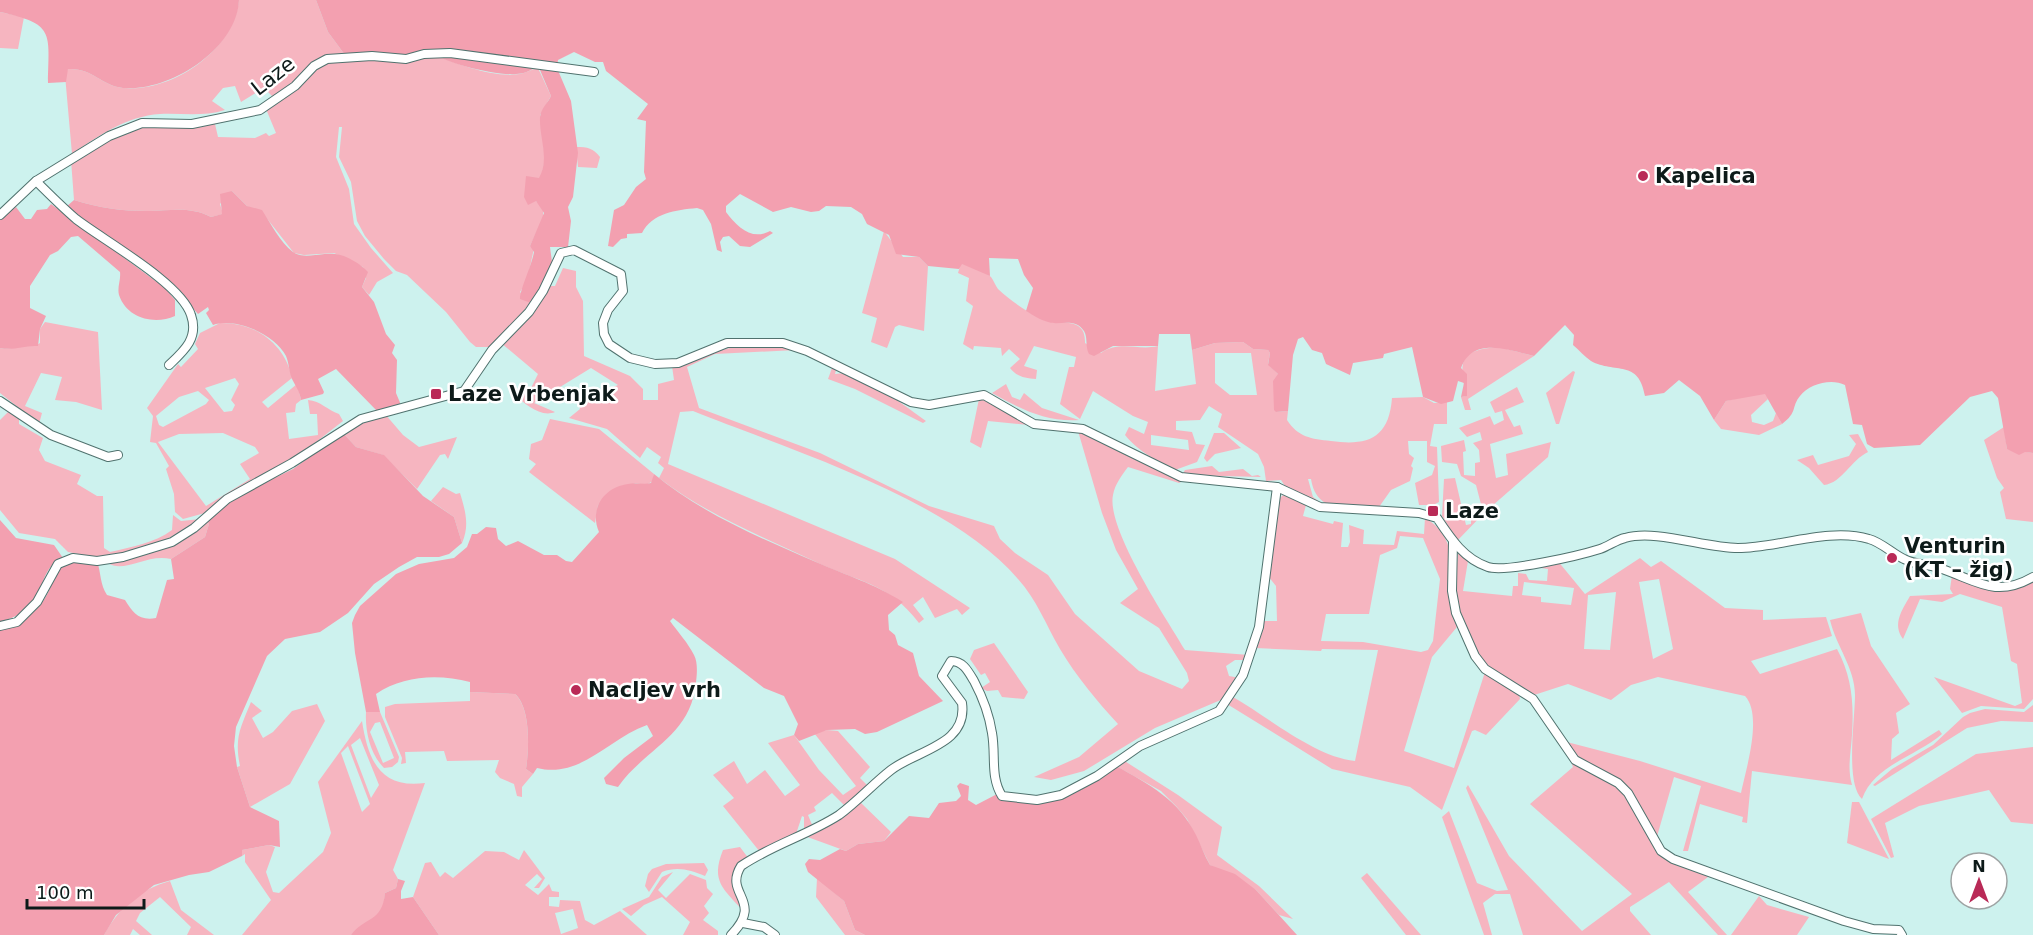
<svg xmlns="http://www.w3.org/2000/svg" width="2033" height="935" viewBox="0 0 2033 935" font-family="'DejaVu Sans',sans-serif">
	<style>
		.green { fill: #f6b5c0; fill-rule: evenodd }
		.forest { fill: #f3a0b0 }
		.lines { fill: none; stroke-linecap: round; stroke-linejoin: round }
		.street-casing { stroke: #50726e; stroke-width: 10 }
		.street { stroke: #fff; stroke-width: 8 }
		.poi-dot { fill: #b92a57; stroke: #fff; stroke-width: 2 }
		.labels { text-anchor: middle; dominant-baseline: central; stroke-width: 5; stroke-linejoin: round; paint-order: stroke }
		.street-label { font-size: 21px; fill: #0d1a19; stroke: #fff }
		.poi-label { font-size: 21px; font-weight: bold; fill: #0d1a19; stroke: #fff; text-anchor: start }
	</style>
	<rect width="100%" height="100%" fill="#cdf2ee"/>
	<g class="green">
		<path d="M239 0H316L328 32 345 55C320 56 293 83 274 98L266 90 262 89 241 102 235 86 223 88 212 101 225 110C203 117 182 113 160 114 127 116 98 136 72 154L65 75 68 69C93 68 100 85 123 88 172 93 234 50 239 0Z"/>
		<polygon points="0,12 24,17 18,49 0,48"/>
		<path d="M432 54C458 64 492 78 520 74 526 73 532 69 538 68L551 96 540 115 545 159 536 201 543 207V218L530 246 534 248 527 281 520 292 531 303 490 347H476L470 342 446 312 407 275 396 271 384 259 365 236 357 221 351 182 339 157 342 127H339L336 157 349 189 354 224 371 248 393 273 377 282 369 295 362 287 366 278 363 267 334 253 304 255 294 253 265 216 247 206 232 191 220 204 223 214 211 217C189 206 171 211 148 211 122 211 99 208 74 200L71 160 139 126 215 124 218 137 255 138 266 133 269 136 276 133 266 109 322 63 358 59 402 62Z"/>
		<path d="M576 147C588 147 593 148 600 157L597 168 578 167Z"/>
		<polygon points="884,231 903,257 919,257 928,266 924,331 899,325 895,327 887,348 871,342 877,318 862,313"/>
		<path d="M961 263C970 267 985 271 991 277 994 281 995 285 998 289 1010 300 1025 311 1040 318 1057 327 1086 314 1085 343L1101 353C1120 340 1138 351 1158 346L1155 391 1196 384 1192 350 1215 343 1243 342 1253 349 1268 350 1270 353 1268 364 1278 374 1276 412 1288 411 1287 420C1298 437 1311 439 1331 441 1367 446 1389 439 1392 398L1423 397 1434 403 1447 402V424H1434L1430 446 1437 447 1439 502 1433 505H1419L1415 483 1432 475 1435 466 1427 462V441H1408L1409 454 1414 458 1411 466 1413 468 1410 481 1391 490 1379 507C1350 507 1317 516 1311 479H1308L1313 497 1324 505 1287 489 1281 480 1266 481 1264 467 1258 454 1218 427 1222 414 1209 406 1200 420 1176 421V430L1192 432 1196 444 1205 445 1197 462 1175 470C1154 458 1141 454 1125 435L1129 427 1144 434 1148 422 1133 416 1093 391 1080 419 1060 404 1069 367H1074L1076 357 1034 346 1024 366 1037 370 1036 379C1025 378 1017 377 1010 368L1020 359 1009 349 1002 356 1001 348 974 346 973 350 963 344 973 306 966 301 969 278 958 273ZM1215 353H1251L1257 395H1230L1215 383ZM1151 435 1188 440 1189 450 1151 445Z"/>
		<path d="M563 268 576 271V287L583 301 584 356 630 376 643 389V400H658V384L674 380 672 366C718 353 746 335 796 350L715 354 687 367 699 408 820 453 929 506 994 526 1000 539 1015 553 1048 575 1075 614 1139 671 1182 689 1189 681 1187 673 1159 628 1120 603 1138 589 1116 550 1102 513 1078 431 1183 481 1179 483 1128 467C1122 475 1115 484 1113 495 1106 528 1166 618 1185 650L1249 655 1247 660H1235L1226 666 1229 676 1240 678 1223 699 1155 728 1084 771 1051 780 1034 777 1079 757 1118 724C1097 701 1076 676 1060 649 1046 625 1037 600 1018 579 950 499 790 450 693 411L680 412 668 464 895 559 970 608 962 615 957 609 935 618 923 597 913 605 924 619 919 623C888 582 857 582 814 561 761 536 706 514 659 478L664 468 658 463 661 457 647 447 640 458 607 429 569 418 580 409 578 402 618 385 591 368 534 403 555 412C541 418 525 404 515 395L520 391 528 394 538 374 501 343 548 286H555Z"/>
		<path d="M45 322 98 332 102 410 76 402 55 400 62 377 41 373 25 406 42 413 39 424 0 393V348C13 351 23 343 35 346L40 343V329Z"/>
		<path d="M220 323C255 322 285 344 292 378L262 402 268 408 297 384 301 400 296 404 295 412 286 413 289 439 318 435 317 414H310L308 400C321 401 327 410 339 414L343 421 297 457 225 497 205 513 183 519 175 512 174 494 166 469 169 466 156 443 150 442 153 416 147 408 178 364 181 367 198 349 195 344 200 333ZM235 378 239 384 231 400 235 405 232 411 224 412 205 388ZM198 391 209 400 206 404 163 427 159 425 156 416 179 397ZM223 433 255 447 259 453 240 464 250 479 206 506 158 442 179 434Z"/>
		<path d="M1499 347 1534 356 1468 399 1471 410H1465L1461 397 1466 396C1459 360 1459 350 1499 347Z"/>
		<path d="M832 368 836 370 835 374C838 374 841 373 844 373 864 374 909 409 926 421L923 423 855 389 828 379Z"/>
		<polygon points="1573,371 1575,372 1559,424 1556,424 1546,393"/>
		<path d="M1006 384 1012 397 1020 400 1024 393 1042 408 1079 420C1045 422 1021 409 992 393Z"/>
		<polygon points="1517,387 1524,402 1505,410 1514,427 1520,425 1523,434 1490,444 1496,478 1508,475 1506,454 1551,442 1548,457 1484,513 1457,541 1442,516 1444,479 1455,478 1466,525 1471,524 1471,517 1483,512 1476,485 1461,476 1457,464 1442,462 1441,446 1464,440 1466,451 1463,452 1464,475 1475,476 1475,463 1480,462 1479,450 1473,443 1482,440 1480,432 1467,437 1459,428 1490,416 1494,425 1504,420 1502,411 1495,413 1490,402"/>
		<polygon points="1757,393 1766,394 1768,399 1751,415 1752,422 1764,425 1773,421 1776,413 1782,424 1759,435 1721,429 1714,420 1726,401"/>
		<polygon points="979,399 988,401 1029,425 988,421 981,448 970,442"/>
		<path d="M9 411 19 419V424L43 438 39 450 45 461 81 475 77 484 97 496H103L104 548 110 552C131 547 155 543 172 530L173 515 181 521 201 519 169 538 143 548 99 558 68 552 55 539 19 533 0 510V420Z"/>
		<polygon points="385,414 403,435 419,447 457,437 448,459 445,454 440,455 417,489 383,455 356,447 343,433 360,422"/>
		<polygon points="550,419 599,429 654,474 653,481 646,485 635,483 598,505 595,523 529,472 536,464 529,459 531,444 542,440"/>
		<polygon points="2004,427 2007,449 2033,453 2033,522 2006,519 2000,492 2004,488 1997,478 1984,440"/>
		<polygon points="1214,433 1224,433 1241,448 1215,454 1207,462 1204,458"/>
		<path d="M1858 434 1868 452C1851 460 1842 483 1824 485L1809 468 1797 460 1813 455 1818 465 1849 456 1856 444 1849 435Z"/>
		<polygon points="1212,466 1219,472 1243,469 1252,476 1258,475 1261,477 1182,475 1185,470"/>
		<path d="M443 487 456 494 460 493C465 510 470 525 462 543L454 517 431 501Z"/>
		<path d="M1283 495 1306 505 1303 516 1333 524 1334 521 1343 523 1341 547H1348L1350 542 1349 525 1364 530 1363 544 1394 545 1397 531 1424 534 1425 518C1467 542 1444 588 1457 627L1432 657 1404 751 1454 768 1485 672 1519 694 1520 699 1486 735 1475 730 1472 731 1442 810 1410 787 1332 769 1227 704 1233 697C1268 717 1315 757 1355 761L1378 650 1322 649 1321 651 1255 648 1262 621H1277L1276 586 1268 576 1279 499ZM1400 536 1423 538 1440 579 1433 641 1428 650 1421 652 1363 642 1321 641 1326 614H1369L1380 555 1397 548Z"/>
		<path d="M206 519 209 524 205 537 171 559C147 553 124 574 108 563L153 551Z"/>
		<path d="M1458 552 1468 561 1463 591 1512 596 1513 586H1518V573L1526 574 1529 580 1547 581 1548 569 1534 567 1557 560 1585 594 1640 558 1651 567 1661 561 1725 608 1763 610V620L1826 617 1832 636 1751 661 1760 674 1837 649C1852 677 1854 703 1852 735 1851 752 1847 768 1852 785L1752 771 1747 823 1742 822 1743 817 1700 804 1688 851H1683L1701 786 1674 777 1656 840 1632 796 1576 757 1563 741 1640 761 1741 793C1746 769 1763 715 1745 696L1658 677 1631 685 1611 700 1568 684 1531 696 1503 680 1480 660 1454 601ZM1659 579 1673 649 1653 659 1639 582ZM1524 582 1574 588 1571 605 1541 602V597L1522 595ZM1616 592 1610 650 1584 649 1588 595Z"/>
		<path d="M1952 575C1993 590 1990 598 2033 579V699L2024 709 1981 706 1962 713 1934 677 2015 706 2022 703 2017 664 2011 661 2002 607 1960 594 1942 602 1920 599 1903 639C1892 624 1902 610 1910 596L1953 594 1950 589Z"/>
		<path d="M1861 613 1871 646 1910 704 1896 713 1899 733 1892 739 1891 760 1939 730 1942 734C1917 756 1874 765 1862 799 1845 783 1855 720 1855 695 1855 668 1836 646 1830 620Z"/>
		<polygon points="994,643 1028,692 1024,699 1002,697 998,690 987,691 981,688 990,682 985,673 981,675 970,659 974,650"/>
		<path d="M470 692 515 694C531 709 529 749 526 769L533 774 522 787V797L517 796 514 784 500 778 495 772 499 760 447 761 444 751 405 752 406 763 401 764 402 758 385 717V707L395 704 470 701Z"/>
		<path d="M251 702 262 711 252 718 263 738 273 732 292 711 317 704 325 721 290 784 250 807 237 767 240 766C234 737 241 727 251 702Z"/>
		<polygon points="2033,705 2033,722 2001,721 1967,728 1875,786 1873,785 1892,769 1933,745 1963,717 1970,713 1985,709 2024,712"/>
		<path d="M366 712H380L399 757 398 762 392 767 384 768C370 754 365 731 366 712ZM380 722 394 758 383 763 370 732 375 723Z"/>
		<path d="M362 721C368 760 380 789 425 783L393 870 398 879 396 888 385 893 384 907 378 915 351 935H242L271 900 245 862V854L242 856V850L269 845 275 847 266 872 273 892 279 893 323 852 331 833 318 782ZM360 738 379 785 371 798 351 745ZM348 746 370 804 362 812 341 753Z"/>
		<polygon points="827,730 838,731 870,767 860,778 868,786 844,805 832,793 814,807 816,811 808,815 813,827 804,831 804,817 802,816 796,834 760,852 723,806 734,798 713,775 734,761 747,784 765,770 785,796 800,785 768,743 794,735 819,770 843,795 856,786 814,733"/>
		<polygon points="2033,747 2033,824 2011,822 1989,790 1919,806 1885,823 1894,857 1891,858 1871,819 1976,754"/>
		<polygon points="1569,756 1610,780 1627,795 1663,857 1678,866 1712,874 1688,892 1727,935 1718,935 1669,882 1630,907 1630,911 1651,935 1523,935 1510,894 1495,894 1483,903 1492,935 1484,935 1442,817 1449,811 1477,883 1497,891 1508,890 1466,788 1468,785 1509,856 1582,931 1632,894 1530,804 1573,767"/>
		<polygon points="1123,760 1178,795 1222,827 1217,855 1259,886 1293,919 1279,915 1256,890 1210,865 1187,819 1176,806 1161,791 1116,766"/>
		<polygon points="860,802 891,832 884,841 858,844 846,851 802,835 836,821"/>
		<polygon points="1852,802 1859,802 1889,859 1847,843"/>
		<path d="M740 847 749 859 736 872 744 912C724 889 710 882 723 850Z"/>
		<path d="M524 850 545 878 539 888H534L542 879 537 874 525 885 538 895 549 884 552 891 559 892V897H549V906L559 907 560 900 580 901 585 920 594 925 620 911 647 935H439L413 897 425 863 431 862 440 877 445 872 453 878 485 851 504 852 519 860ZM573 909 578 928 561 934 555 913Z"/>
		<path d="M704 863 708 870 705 876C690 870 678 866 662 872L649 892 645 886 648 874 652 869 666 864Z"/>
		<polygon points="673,872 658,890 666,898 690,874 706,880 707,888 713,894 704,906 709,913 703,920 718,931 718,935 683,935 690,922 662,897 644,905 631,916 622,909 649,897 662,877"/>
		<polygon points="1367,873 1421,935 1406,935 1361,878"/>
		<polygon points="817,878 844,901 855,930 865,935 845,935 816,897"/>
		<path d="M170 881 181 910 214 935H187L191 927 160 897 140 913 136 921 152 935H140L133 929 130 935H104C119 908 140 889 170 881Z"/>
		<polygon points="1759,896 1767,905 1809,917 1797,935 1731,935"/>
	</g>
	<g class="forest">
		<path d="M0 0H239C237 49 170 92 123 88 100 85 93 68 68 69L66 82 48 83C49 32 55 24 0 12Z"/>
		<path d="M316 0H2033V453L2025 452 2019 455 2007 449 1998 398 1992 391 1970 397 1920 445 1874 448 1867 444 1862 425 1853 424 1845 385C1831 378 1809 384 1800 396 1791 407 1798 412 1782 424L1765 394 1726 401 1714 420 1700 396 1679 380 1664 393 1645 396C1639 359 1615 374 1591 361 1585 357 1579 350 1573 345L1574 335 1565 325 1534 356C1508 350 1473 336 1461 368L1467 374V396L1461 397 1464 383 1458 381 1453 401 1441 404 1423 397 1412 347 1384 354 1383 358 1353 363 1350 375 1326 364 1322 353 1312 350 1303 337 1298 339 1293 355 1288 411 1276 412 1274 410 1273 381 1278 374 1268 365 1270 353 1268 350 1253 349 1243 342 1215 343 1192 350 1190 334H1159L1158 346H1113L1094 356 1089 354C1085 347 1088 337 1084 331 1075 317 1059 326 1048 322 1040 320 1033 315 1026 311L1033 288 1024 275 1018 259 989 258 990 276 962 264 959 269 928 266 919 257 896 254 889 235 867 224 862 214 851 207 826 206 819 211 811 212 791 207 773 212 740 194 726 206V212C737 227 752 241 770 231L773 233 750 247 740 246 729 236 723 237 720 242 722 252 717 250 711 224 703 210 697 208C676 210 652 213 642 233L627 234V238L621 239 613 247 608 246 614 210 624 205 636 187 646 179 644 172 646 121 637 119 648 104 606 71 603 62H595L574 52 558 60 557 68 571 101 578 153 573 197 568 207 571 221 568 247H550L552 262 545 282 531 303 520 299C520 289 532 265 534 252L530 246 544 213 536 201 528 205 524 197 526 176 539 178C550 158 539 138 540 117 541 108 548 103 551 96L540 70 535 68C529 71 523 74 516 74 499 76 438 63 429 49L397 58 345 55 328 32Z"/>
		<path d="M232 191 247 206 262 210C271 224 280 242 293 252 303 260 323 252 335 254 346 255 361 264 368 272L362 287 374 302 386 334 395 345 392 353 397 360 396 393 401 405 377 411 336 369 318 379 324 392 323 394 301 400C299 390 296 387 292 379 289 372 289 363 286 356 275 334 235 317 213 325L206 313 209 310 208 307 198 314 167 279 66 207 74 200C99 208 122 211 148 211 171 211 189 206 211 217L222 214 220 194Z"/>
		<path d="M51 204 165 288 175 300V316C155 325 127 319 119 295 117 287 121 280 120 272L78 236 71 237 58 251 50 255 30 286V308L46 316 40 329 38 346C24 345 14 351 0 348V219L16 207 25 219H31L37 210 47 209Z"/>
		<path d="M343 433 356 447 384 455 423 496 454 517 462 543 449 554 439 557H417L399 567 374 584 348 613 320 632 285 639 267 656 236 727 234 746 237 767 250 807 279 821 280 847 269 845 242 850V856L209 872 189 875 154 885 116 915 104 935H0V629C22 623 41 611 50 588 54 579 54 570 64 564 72 560 87 562 97 561 101 572 100 585 107 595L125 600C133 613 139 621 156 618L167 580 174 579 171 559 205 537 209 524 206 519 229 500 293 469Z"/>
		<path d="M654 474C701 513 760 538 816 562 848 576 873 583 903 602L888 615 889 630 895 635 898 645 913 653 919 676 943 701 877 732 865 734 855 729 827 730 799 741 794 735 798 724 784 696 764 688 673 618 670 621C678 632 688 643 694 655 698 662 697 674 696 682 691 737 645 748 618 787L606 784 604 778 624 758 653 736 647 725C609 738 581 779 537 768L533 774 526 769C529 749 531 708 515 694L470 692V682C439 674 404 675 376 694L380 712H366L355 653 352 623 355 615 360 606 396 574 419 564 454 558 467 547 472 534H477L486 527 496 528 498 539 506 546 518 541 544 555H557L566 561 572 562 599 532C589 509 604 487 628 484 636 482 643 485 651 483Z"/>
		<path d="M0 520 16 538 54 545 63 558C33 570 52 608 0 622Z"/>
		<path d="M1116 766C1149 784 1179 800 1196 835 1201 845 1204 855 1210 865L1235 874 1256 890 1297 935H865L855 930 844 901 808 872 805 864 809 859 820 860 840 849 846 851 858 844 884 841 909 816 929 818 939 803 956 801 961 796 957 786 960 783 969 786 968 800 976 805 1001 792 1054 797Z"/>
		<path d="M398 879 405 881 401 891V899L413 897 439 935H351C365 916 382 923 385 893L396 888Z"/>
	</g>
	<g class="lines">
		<defs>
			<g id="street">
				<path d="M36 181C49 194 62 207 76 219 103 240 181 283 191 315 199 338 184 351 169 365"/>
				<polyline points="0,215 36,181 109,136 142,123 192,124 260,110 295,86 314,66 327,59 372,56 406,59 424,54 450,53 594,72"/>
				<polyline points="0,401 51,435 108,457 118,455"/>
				<polyline points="1453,542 1452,591 1456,613 1475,656 1485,669 1533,699 1575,760 1618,783 1628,793 1661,851 1673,859 1844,921 1873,929 1899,930 1902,935"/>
				<path d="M0 626 17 622 37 602 58 564 73 558 97 561 123 557 172 542 194 528 227 499 292 463 361 419 464 391 492 350 529 312 543 291 561 253 574 250 621 274 623 291 608 310 603 323 604 334 609 344 630 358 655 364 678 363 727 343H783L807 351 911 402 929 405 984 395 1034 424 1083 429 1181 477 1277 487 1320 507 1419 513 1437 518C1451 539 1464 559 1488 567 1505 573 1581 555 1600 549 1609 546 1616 540 1625 538 1656 529 1705 548 1738 548 1778 548 1829 527 1869 539 1881 542 1893 554 1904 559 1915 565 1928 564 1939 568 1976 580 1995 599 2033 577"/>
				<polyline points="743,923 764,927 775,935"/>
				<path d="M731 935C765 900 723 895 741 866 772 845 808 835 839 815 858 801 873 784 891 770 917 750 968 745 962 703L942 676 951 661C963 661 968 671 974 681 983 698 989 713 992 733 996 755 990 777 1002 796L1037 800 1061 795 1097 776 1140 746 1219 711 1243 675 1259 627 1277 487"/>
			</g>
		</defs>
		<use href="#street" class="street-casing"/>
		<use href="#street" class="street"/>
	</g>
	<g class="poi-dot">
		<circle cx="1643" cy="176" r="6"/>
		<rect x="430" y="388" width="12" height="12" rx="3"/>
		<rect x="1427" y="505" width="12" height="12" rx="3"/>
		<circle cx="1892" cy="558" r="6"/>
		<circle cx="576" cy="690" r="6"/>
	</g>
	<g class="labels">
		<g class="street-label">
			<text transform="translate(273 76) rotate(-38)">Laze</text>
		</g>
		<g class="poi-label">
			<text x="1655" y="176">Kapelica</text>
			<text x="448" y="394">Laze Vrbenjak</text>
			<text x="1445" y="511">Laze</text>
			<text x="1904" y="546">Venturin<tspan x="1904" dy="24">(KT – žig)</tspan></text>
			<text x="588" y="690">Nacljev vrh</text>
		</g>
	</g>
	<g transform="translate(1979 881)"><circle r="28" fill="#ffffff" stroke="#9ea3a3" stroke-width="1.5"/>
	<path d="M0-4.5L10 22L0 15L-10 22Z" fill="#b92a57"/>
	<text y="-9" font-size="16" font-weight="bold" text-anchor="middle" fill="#0d1a19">N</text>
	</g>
	<path d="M27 899v9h117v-9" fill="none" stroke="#0d1a19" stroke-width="3"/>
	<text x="36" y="899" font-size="18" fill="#0d1a19" stroke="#ffffff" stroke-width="4.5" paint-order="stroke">100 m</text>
</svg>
